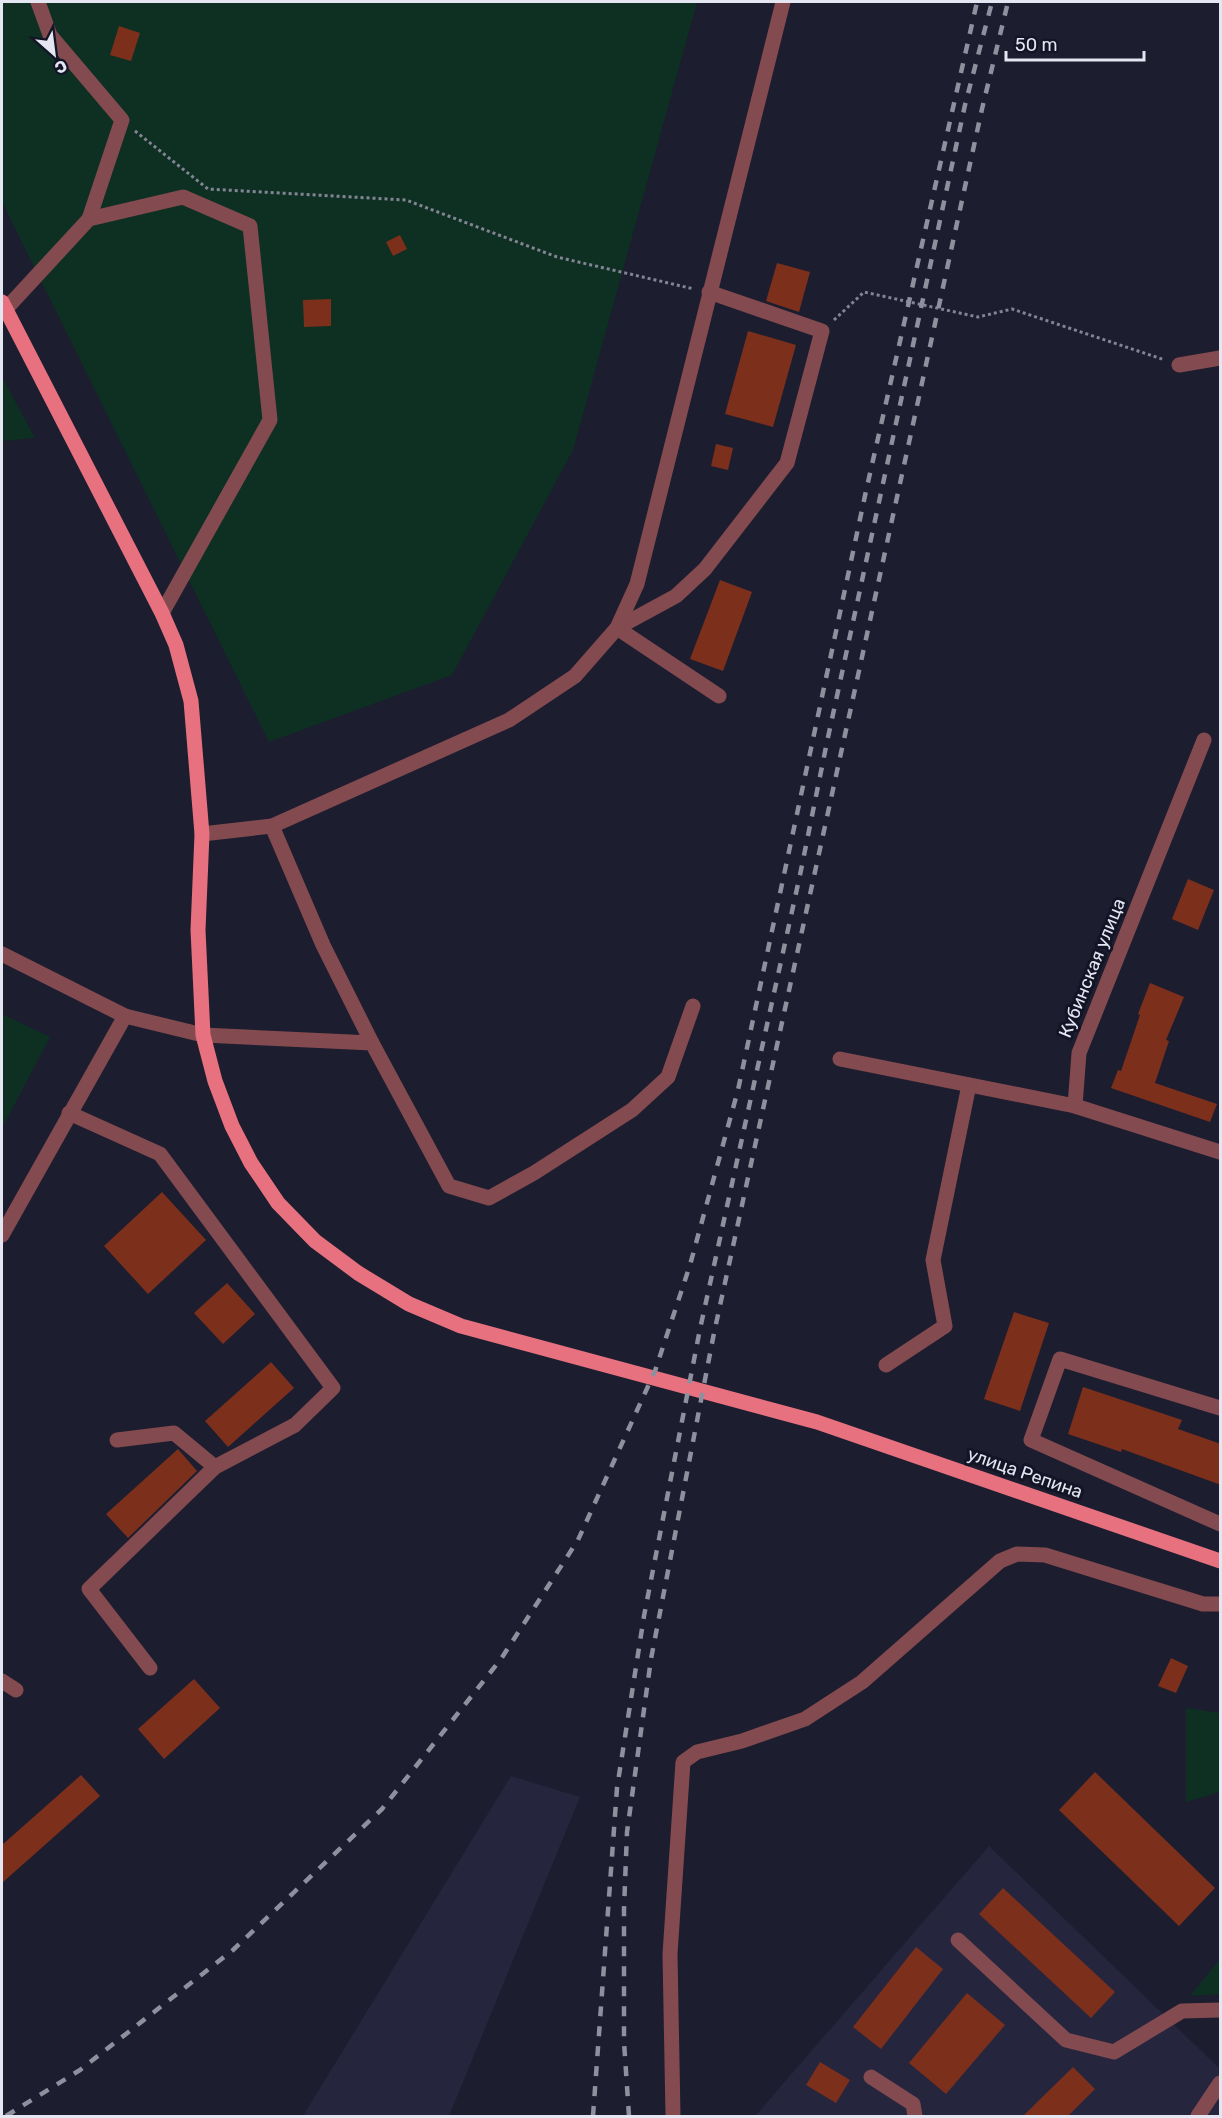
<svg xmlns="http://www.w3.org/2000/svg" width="1222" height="2118" viewBox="0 0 1222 2118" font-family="Rubik,sans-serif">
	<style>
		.built { fill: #25253d }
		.green { fill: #0e3022 }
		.building { fill: #7c2f1b }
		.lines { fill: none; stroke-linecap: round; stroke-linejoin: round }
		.path { stroke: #838594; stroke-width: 3; stroke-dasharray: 3 3; stroke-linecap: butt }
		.minor { stroke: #834a4f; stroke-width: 15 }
		.major { stroke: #e7717f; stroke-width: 15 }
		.rail { stroke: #8e909e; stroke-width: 4.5; stroke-dasharray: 10 10; stroke-linecap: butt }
		.labels { text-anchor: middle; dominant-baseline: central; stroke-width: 6; stroke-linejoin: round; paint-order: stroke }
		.street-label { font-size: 18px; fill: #e4e6f2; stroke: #131425 }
	</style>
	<rect width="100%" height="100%" fill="#1c1d2f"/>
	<g class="built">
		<polygon points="511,1776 580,1797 449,2116 303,2116"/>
		<polygon points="989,1846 1220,2069 1220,2116 755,2116"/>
	</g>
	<g class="green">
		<polygon points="2,2 697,2 573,450 452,675 269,742 2,202"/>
		<polygon points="2,377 35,438 2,441"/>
		<polygon points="2,1014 50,1037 2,1128"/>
		<polygon points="1186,1708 1220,1713 1220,1792 1186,1802"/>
		<polygon points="1220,1959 1220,1994 1190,1996"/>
	</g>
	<g class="building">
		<polygon points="119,26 140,33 131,61 110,55"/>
		<polygon points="400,235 407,249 393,256 386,242"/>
		<polygon points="777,263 810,272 799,312 766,301"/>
		<polygon points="331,299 331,326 304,327 303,300"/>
		<polygon points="748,331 796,345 773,427 725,414"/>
		<polygon points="716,444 733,448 728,470 711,466"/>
		<polygon points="720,580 752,592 723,671 690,659"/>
		<polygon points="1188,879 1214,890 1198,930 1172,919"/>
		<polygon points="1150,983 1184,997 1166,1040 1169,1041 1155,1083 1217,1104 1210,1122 1111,1088 1118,1070 1121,1071 1140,1015 1138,1014"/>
		<polygon points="162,1192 206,1240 148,1294 104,1246"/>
		<polygon points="227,1283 255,1314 223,1344 194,1313"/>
		<polygon points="1014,1312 1049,1323 1020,1411 984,1399"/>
		<polygon points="271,1362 294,1388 228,1447 205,1421"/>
		<polygon points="1083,1387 1182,1420 1178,1429 1221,1444 1221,1485 1122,1449 1121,1452 1068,1434"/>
		<polygon points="178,1449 197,1471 128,1538 106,1514"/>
		<polygon points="1171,1658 1188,1666 1176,1693 1158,1686"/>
		<polygon points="194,1679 220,1708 164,1759 138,1729"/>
		<polygon points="1095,1772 1215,1888 1179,1926 1059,1810"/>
		<polygon points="81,1775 100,1796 2,1883 2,1845"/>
		<polygon points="1003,1888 1115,1992 1091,2018 979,1914"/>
		<polygon points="916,1947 943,1969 881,2049 853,2027"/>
		<polygon points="967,1993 1005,2025 946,2094 909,2063"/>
		<polygon points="820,2062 850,2080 836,2103 806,2085"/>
		<polygon points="1073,2067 1095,2089 1068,2116 1023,2116"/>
	</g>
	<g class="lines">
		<g class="path">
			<polyline points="135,131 208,189 406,200 557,257 694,289"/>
			<polyline points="834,320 864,292 978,317 1012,309 1165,360"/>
		</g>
		<g class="minor">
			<polyline points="38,2 50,35 122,120 89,219"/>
			<polyline points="709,292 822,331 787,463 705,569 676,596 617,628 719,696"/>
			<polyline points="5,310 89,219 183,197 250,226 270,420 162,613"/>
			<polyline points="1179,365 1220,358"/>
			<polyline points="1204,740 1079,1053 1075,1106 1220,1152"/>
			<polyline points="272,826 323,945 372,1043"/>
			<polyline points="202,834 272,826 509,720 575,676 617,628 637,584 783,2"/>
			<polyline points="2,954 125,1016"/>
			<polyline points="840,1059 1075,1106"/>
			<polyline points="69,1113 160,1154 333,1388 295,1425 215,1467 89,1589 150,1668"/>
			<polyline points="2,1235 125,1016 203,1035 372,1043 449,1186 489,1198 534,1173 632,1110 668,1077 693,1006"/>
			<polyline points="886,1365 945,1326 933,1260 969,1085"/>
			<polyline points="1220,1408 1060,1359 1031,1440 1220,1524"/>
			<polyline points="117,1440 174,1433 215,1467"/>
			<polyline points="2,1681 16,1690"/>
			<polyline points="958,1940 1066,2040 1114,2052 1182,2011 1220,2010"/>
			<polyline points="871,2077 913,2104 915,2116"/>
			<polyline points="673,2116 670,1954 683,1762 697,1752 742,1741 805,1719 862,1682 1000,1561 1017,1554 1045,1555 1203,1604 1220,1604"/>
			<polyline points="1198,2116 1220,2083"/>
		</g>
		<polyline class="major" points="2,302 162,613 176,645 191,701 202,834 198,930 203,1035 215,1081 232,1126 251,1163 278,1203 315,1241 358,1273 409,1304 461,1326 817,1422 1220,1561"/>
		<g class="rail">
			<polyline points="6,2116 80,2070 233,1950 382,1809 501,1659 578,1540 655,1371 690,1265 738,1090 866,491 977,2"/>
			<polyline points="593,2116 617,1788 644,1616 700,1329 800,875 827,742 965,105 992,2"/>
			<polyline points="629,2116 624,2042 624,1909 627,1832 651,1659 714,1333 982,109 1008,2"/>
		</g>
	</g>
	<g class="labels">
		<g class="street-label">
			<text transform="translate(1092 968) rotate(-68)">Кубинская улица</text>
			<text transform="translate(1025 1473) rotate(19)">улица Репина</text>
		</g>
	</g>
	<rect width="1222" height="2118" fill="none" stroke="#e4e6f2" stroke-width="6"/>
	<g transform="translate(54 54) rotate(152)" stroke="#131425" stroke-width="4.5" paint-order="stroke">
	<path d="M0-4.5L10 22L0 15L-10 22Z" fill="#e4e6f2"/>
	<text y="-9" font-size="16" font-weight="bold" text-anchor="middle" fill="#e4e6f2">С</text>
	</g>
	<path d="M1006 51v9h138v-9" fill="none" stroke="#e4e6f2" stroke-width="3"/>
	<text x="1015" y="51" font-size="18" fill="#e4e6f2" stroke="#131425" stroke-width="4.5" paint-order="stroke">50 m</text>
</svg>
